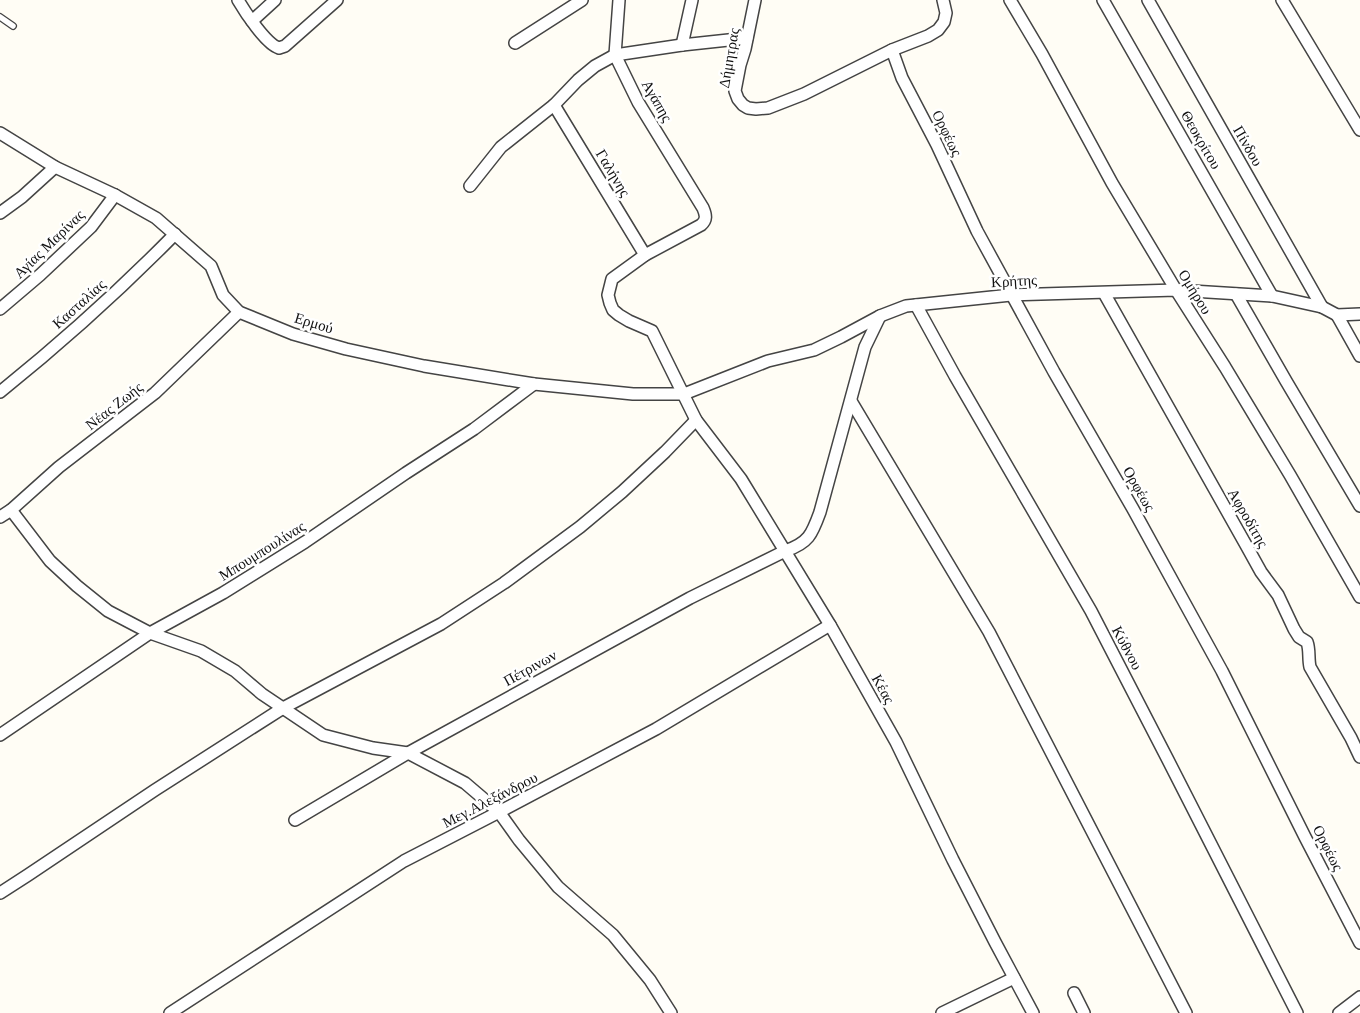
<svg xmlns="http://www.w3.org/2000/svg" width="1360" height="1013" viewBox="0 0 1360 1013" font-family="'Times New Roman',serif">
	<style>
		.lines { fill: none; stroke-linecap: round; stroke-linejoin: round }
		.lane-casing { stroke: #444; stroke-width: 8 }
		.street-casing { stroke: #444; stroke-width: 14 }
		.lane { stroke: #fff; stroke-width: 5.5 }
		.street { stroke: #fff; stroke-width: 11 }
		.labels { text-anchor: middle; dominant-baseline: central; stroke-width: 5; stroke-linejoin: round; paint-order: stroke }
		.street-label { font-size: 15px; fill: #111; stroke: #fff }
	</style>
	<rect width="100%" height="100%" fill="#fffdf5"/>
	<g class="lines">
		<defs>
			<polyline id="lane" points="0,17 13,26"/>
			<g id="street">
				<path d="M238 0C245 12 266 44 279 48L285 46 337 0"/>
				<path d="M619 0 615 55 638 102 703 208C706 215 707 220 701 225L645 255 612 279 608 295 610 303 613 310 619 315 629 321 652 331 696 420 741 479 830 625 896 742 953 860 995 942 1033 1013"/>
				<polyline points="755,0 745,49 740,65 735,91 738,99 743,105 748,108 756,109 768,108 804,94 892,50 928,36 938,30 944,22 946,13 943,0"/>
				<polyline points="1010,0 1042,54 1112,183 1176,290 1225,367 1290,475 1360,597"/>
				<polyline points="1103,0 1272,296"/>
				<polyline points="1148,0 1322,307"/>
				<polyline points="1282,0 1360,130"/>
				<polyline points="252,21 275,0"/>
				<polyline points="515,43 582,0"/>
				<polyline points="682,45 692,0"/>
				<polyline points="892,50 902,78 937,145 977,231 1054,372 1133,509 1222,671 1305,837 1360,943"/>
				<polyline points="554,105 645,255"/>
				<polyline points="0,133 55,167 115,195 156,218 211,266 223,295 239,312 293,334 346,349 424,366 534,384 633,394 684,394 768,361 814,350 841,337 880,316 906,306 1011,295 1176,290 1272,296 1322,307 1337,315 1360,314"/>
				<polyline points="470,186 501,147 554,105 578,80 595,66 615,55 682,45 747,38"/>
				<polyline points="0,213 22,197 55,167"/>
				<path d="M1104 293 1246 545 1261 572 1278 595 1294 629 1299 637 1307 642C1310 650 1308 658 1310 667L1351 738 1360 757"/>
				<polyline points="1236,294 1286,381 1360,506"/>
				<polyline points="916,305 955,376 1091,611 1168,760 1297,1013"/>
				<polyline points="0,309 40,275 91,227 115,195"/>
				<polyline points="1337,315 1360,356"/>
				<path d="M0 392C61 343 120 290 175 234"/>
				<polyline points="851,401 989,632 1186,1013"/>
				<polyline points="11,510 50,561 77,586 108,611 150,633 201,651 235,671 262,694 323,735 373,748 408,753 465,783 499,812 519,840 558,887 613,935 650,980 671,1013"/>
				<polyline points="0,517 11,510 59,467 155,393 239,312"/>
				<polyline points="0,735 150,633 223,593 305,542 406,473 474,429 534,384"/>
				<path d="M295 820 408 753 690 598 785 551C809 543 812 534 820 512L865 347 880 316"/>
				<polyline points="0,893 28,875 155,790 283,708 441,624 504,583 580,527 622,492 665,452 696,420"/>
				<polyline points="1074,993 1084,1013"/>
				<polyline points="170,1013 404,861 499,812 656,729 830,625"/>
				<polyline points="942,1013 1014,978"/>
				<polyline points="1339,1013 1360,997"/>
			</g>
		</defs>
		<use href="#lane" class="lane-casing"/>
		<use href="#street" class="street-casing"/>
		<use href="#lane" class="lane"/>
		<use href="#street" class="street"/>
	</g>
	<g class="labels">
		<g class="street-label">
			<text transform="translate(729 58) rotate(-80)">Δήμητρας</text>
			<text transform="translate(657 101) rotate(60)">Αγάπης</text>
			<text transform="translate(947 133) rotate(64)">Ορφέως</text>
			<text transform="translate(1201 140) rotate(60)">Θεοκρίτου</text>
			<text transform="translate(1248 146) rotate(60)">Πίνδου</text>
			<text transform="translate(613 173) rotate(59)">Γαλήνης</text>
			<text transform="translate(49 244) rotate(-44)">Αγίας Μαρίνας</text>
			<text transform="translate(1014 281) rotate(-3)">Κρήτης</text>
			<text transform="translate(1195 292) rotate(58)">Ομήρου</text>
			<text transform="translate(79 304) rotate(-42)">Κασταλίας</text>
			<text transform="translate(314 323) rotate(17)">Ερμού</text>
			<text transform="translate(114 406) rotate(-38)">Νέας Ζωής</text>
			<text transform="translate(1139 489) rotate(60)">Ορφέως</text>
			<text transform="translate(1248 518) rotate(60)">Αφροδίτης</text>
			<text transform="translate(262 551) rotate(-32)">Μπουμπουλίνας</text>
			<text transform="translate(1127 648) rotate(62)">Κύθνου</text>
			<text transform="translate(530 668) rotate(-29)">Πέτρινων</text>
			<text transform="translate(883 689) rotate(61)">Κέας</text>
			<text transform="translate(490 800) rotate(-27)">Μεγ.Αλεξάνδρου</text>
			<text transform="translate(1328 848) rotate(63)">Ορφέως</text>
		</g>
	</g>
</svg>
